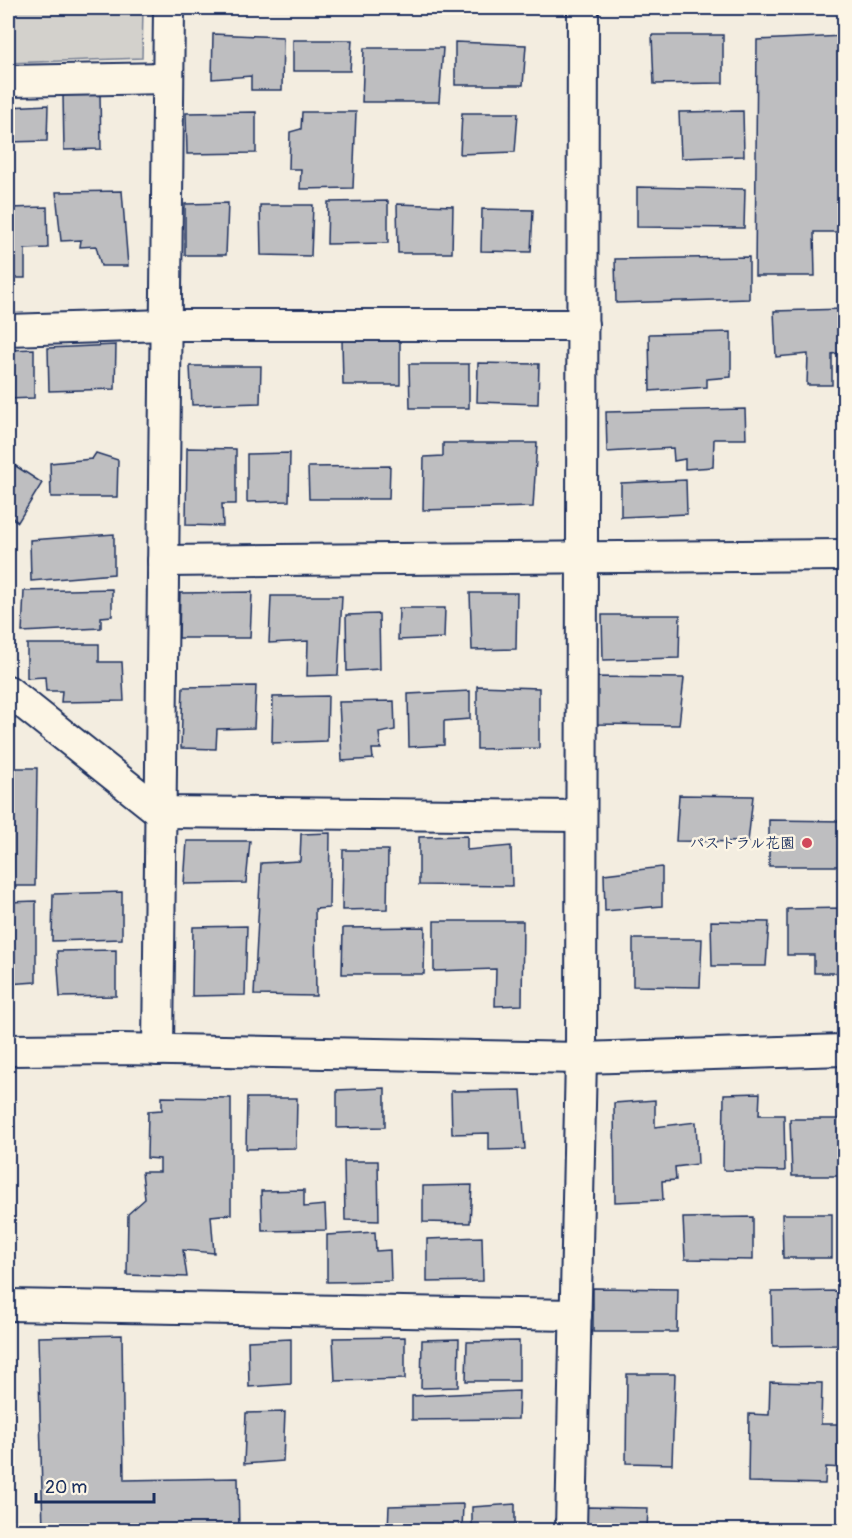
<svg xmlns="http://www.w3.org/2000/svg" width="852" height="1538" viewBox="0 0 852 1538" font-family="Pangolin,'Klee One',sans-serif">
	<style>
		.green { fill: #d3d1cc; stroke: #778095; stroke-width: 1.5 }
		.building { fill: #bebec0; stroke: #1b2f5e; stroke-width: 1.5 }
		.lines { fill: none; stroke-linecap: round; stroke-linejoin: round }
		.minor-casing { stroke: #1b2f5e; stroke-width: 34 }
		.minor { stroke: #fcf5e5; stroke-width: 30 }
		.poi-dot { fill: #d1495b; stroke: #fcf5e5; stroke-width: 2 }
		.labels { text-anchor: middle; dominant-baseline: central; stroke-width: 5; stroke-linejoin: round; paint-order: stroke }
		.poi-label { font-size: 15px; font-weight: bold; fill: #1b2f5e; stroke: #fcf5e5; text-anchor: end }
	</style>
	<rect width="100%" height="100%" fill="#f3ede0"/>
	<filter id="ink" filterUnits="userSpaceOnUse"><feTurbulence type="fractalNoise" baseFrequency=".0167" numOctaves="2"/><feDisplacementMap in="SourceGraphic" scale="12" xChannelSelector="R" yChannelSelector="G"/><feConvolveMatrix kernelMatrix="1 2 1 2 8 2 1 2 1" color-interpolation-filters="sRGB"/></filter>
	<g filter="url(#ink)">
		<polygon class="green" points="8,8 143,8 142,58 8,63"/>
		<g class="building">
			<polygon points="213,34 283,37 282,90 251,90 251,76 212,79"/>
			<polygon points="652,35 723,35 723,83 654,84"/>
			<polygon points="844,36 844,232 814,232 815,276 755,276 757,40"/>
			<polygon points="293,40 352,40 350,71 293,71"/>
			<polygon points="455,42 526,45 523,85 455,85"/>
			<polygon points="364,48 443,48 439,102 362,102"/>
			<polygon points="63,94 100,94 101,149 64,150"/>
			<polygon points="48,105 47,141 8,142 8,107"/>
			<polygon points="743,111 744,156 681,158 679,112"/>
			<polygon points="256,112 256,153 187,154 186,113"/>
			<polygon points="302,112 356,112 353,188 300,189 301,169 289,169 290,132 301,129"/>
			<polygon points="462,113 518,113 515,152 460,154"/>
			<polygon points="637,187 745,189 744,228 637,227"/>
			<polygon points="122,191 128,266 101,266 96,246 80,247 81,240 61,241 56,192"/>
			<polygon points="388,201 388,243 327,244 328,202"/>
			<polygon points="228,203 226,255 185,255 185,204"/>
			<polygon points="397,204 453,206 452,253 398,253"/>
			<polygon points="260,205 313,205 311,256 261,255"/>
			<polygon points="47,207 48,248 25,249 25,278 8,278 8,208"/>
			<polygon points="482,209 533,210 531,252 481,251"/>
			<polygon points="749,257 749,299 616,303 615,259"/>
			<polygon points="844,309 844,352 832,354 832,385 807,385 808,354 776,357 774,311"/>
			<polygon points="731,332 731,377 707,379 707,387 650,391 649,334"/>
			<polygon points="400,339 400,385 343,385 342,340"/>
			<polygon points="116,345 115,389 49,391 48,348"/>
			<polygon points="34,349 34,398 8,399 8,350"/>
			<polygon points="478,363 539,364 538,404 477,402"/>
			<polygon points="409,364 469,364 469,408 410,408"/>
			<polygon points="190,366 261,366 260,403 192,405"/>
			<polygon points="745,409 746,439 714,439 713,467 685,469 685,459 674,461 673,448 607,452 606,412"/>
			<polygon points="443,443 537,443 533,507 423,510 424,457 443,456"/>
			<polygon points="187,448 236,449 236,504 222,504 223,526 186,525"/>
			<polygon points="96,453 118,460 117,497 51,497 50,463 92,459"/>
			<polygon points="290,453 289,501 247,502 247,454"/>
			<polygon points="8,461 42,483 18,522 8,515"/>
			<polygon points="390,466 389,499 309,499 308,467"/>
			<polygon points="686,480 687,514 621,517 621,483"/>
			<polygon points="114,534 114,574 31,581 30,540"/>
			<polygon points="112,589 112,616 101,617 101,628 22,632 24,591"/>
			<polygon points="252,592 250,638 179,638 180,593"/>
			<polygon points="470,593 517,593 516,649 472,650"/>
			<polygon points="271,596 342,596 338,675 307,676 308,641 269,643"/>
			<polygon points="399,608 445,608 444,638 398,640"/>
			<polygon points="379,614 380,669 347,671 346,615"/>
			<polygon points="602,615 680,615 679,658 603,660"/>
			<polygon points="27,644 99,644 99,662 122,662 124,701 61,702 62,691 46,691 45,677 27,678"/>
			<polygon points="590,677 684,678 679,725 591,724"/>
			<polygon points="256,686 254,728 217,729 216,749 181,748 183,687"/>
			<polygon points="477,686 539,688 539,748 477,749"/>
			<polygon points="470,691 470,719 444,721 444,745 409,747 408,694"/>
			<polygon points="328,696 327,741 272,743 273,697"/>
			<polygon points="394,701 395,730 379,733 381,749 372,749 373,759 342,761 339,702"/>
			<polygon points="8,768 37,768 35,886 8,886"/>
			<polygon points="679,795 753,796 748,842 676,841"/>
			<polygon points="769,820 844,821 844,866 769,866"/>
			<polygon points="330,833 329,908 315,909 316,996 254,995 261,863 300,861 301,834"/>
			<polygon points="467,836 467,850 511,846 512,886 419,885 419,837"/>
			<polygon points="187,841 250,841 246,883 184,884"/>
			<polygon points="343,850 388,850 387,909 342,910"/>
			<polygon points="662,867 662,906 605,911 604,874"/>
			<polygon points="122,892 122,939 52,941 53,894"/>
			<polygon points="36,901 36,982 8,984 8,902"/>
			<polygon points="844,908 844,973 814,973 814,955 787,955 787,909"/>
			<polygon points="434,921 523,921 522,1005 495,1006 496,969 434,971"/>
			<polygon points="711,921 769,922 766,966 712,966"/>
			<polygon points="247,926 245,995 192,996 193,927"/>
			<polygon points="425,927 424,974 342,974 343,928"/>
			<polygon points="633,939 702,939 700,987 633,986"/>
			<polygon points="116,950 116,996 60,997 57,951"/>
			<polygon points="385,1088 385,1127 337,1128 337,1090"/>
			<polygon points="521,1090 525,1149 489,1150 489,1133 452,1134 451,1091"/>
			<polygon points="760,1093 759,1115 784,1115 785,1171 723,1170 724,1094"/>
			<polygon points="162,1097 231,1098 231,1214 211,1216 214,1253 183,1250 187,1277 127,1275 128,1214 145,1199 142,1172 160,1172 160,1159 147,1158 148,1111 162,1110"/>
			<polygon points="247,1098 297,1098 296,1148 246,1149"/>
			<polygon points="655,1100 655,1127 696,1122 698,1164 675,1167 676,1180 662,1181 663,1200 615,1202 614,1103"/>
			<polygon points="790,1119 844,1119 844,1176 792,1176"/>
			<polygon points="344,1161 378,1161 379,1221 345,1220"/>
			<polygon points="472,1185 470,1223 423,1222 423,1186"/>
			<polygon points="304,1190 304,1207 325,1205 326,1230 262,1231 261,1191"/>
			<polygon points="782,1214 832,1214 832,1258 783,1258"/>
			<polygon points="753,1217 753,1260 685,1259 683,1218"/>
			<polygon points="375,1232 376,1251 390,1250 391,1281 327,1282 327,1235"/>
			<polygon points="482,1237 483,1281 427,1282 427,1239"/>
			<polygon points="593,1288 678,1289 677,1332 593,1332"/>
			<polygon points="839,1291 839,1345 773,1346 772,1292"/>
			<polygon points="122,1335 124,1480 238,1478 239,1530 43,1530 38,1337"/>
			<polygon points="405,1337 405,1379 335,1381 333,1338"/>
			<polygon points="291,1339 291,1384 249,1387 248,1341"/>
			<polygon points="459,1339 458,1387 421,1388 422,1340"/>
			<polygon points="519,1341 519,1381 466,1381 467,1342"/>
			<polygon points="627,1374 675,1374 672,1464 626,1463"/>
			<polygon points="770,1382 822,1383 821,1424 844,1424 844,1468 826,1467 825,1484 748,1482 749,1414 769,1415"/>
			<polygon points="519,1391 518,1419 412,1420 412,1396"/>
			<polygon points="285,1412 283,1461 244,1464 246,1413"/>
			<polygon points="463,1504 462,1530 388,1530 389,1506"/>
			<polygon points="515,1504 515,1530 472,1530 472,1507"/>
			<polygon points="587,1507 648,1508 647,1530 587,1530"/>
			<polygon points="788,1525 788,1530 731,1530 731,1529"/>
		</g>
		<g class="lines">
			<defs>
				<g id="minor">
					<polyline points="8,81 168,78"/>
					<polyline points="8,330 165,325 583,325"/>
					<polyline points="163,561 844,555"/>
					<polyline points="8,691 160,812 580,816"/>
					<polyline points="8,1050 119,1049 581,1058 844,1050"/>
					<polyline points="158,1050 169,8"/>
					<polyline points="8,1305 576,1315"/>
					<polyline points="571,1530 581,1058 583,8"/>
				</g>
			</defs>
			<use href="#minor" class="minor-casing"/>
			<use href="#minor" class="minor"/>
		</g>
	</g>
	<circle class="poi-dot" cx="807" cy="843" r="6"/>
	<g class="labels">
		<g class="poi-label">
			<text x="795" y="843">パストラル花園</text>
		</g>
	</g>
	<rect width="852" height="1538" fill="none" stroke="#fcf5e5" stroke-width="30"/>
	<rect x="15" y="15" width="822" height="1508" fill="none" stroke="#1b2f5e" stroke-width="2" filter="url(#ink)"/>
	<path d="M36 1493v9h118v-9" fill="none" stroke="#1b2f5e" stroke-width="3"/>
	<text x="45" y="1493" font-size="18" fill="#1b2f5e" stroke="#fcf5e5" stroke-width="4.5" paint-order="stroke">20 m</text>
</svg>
